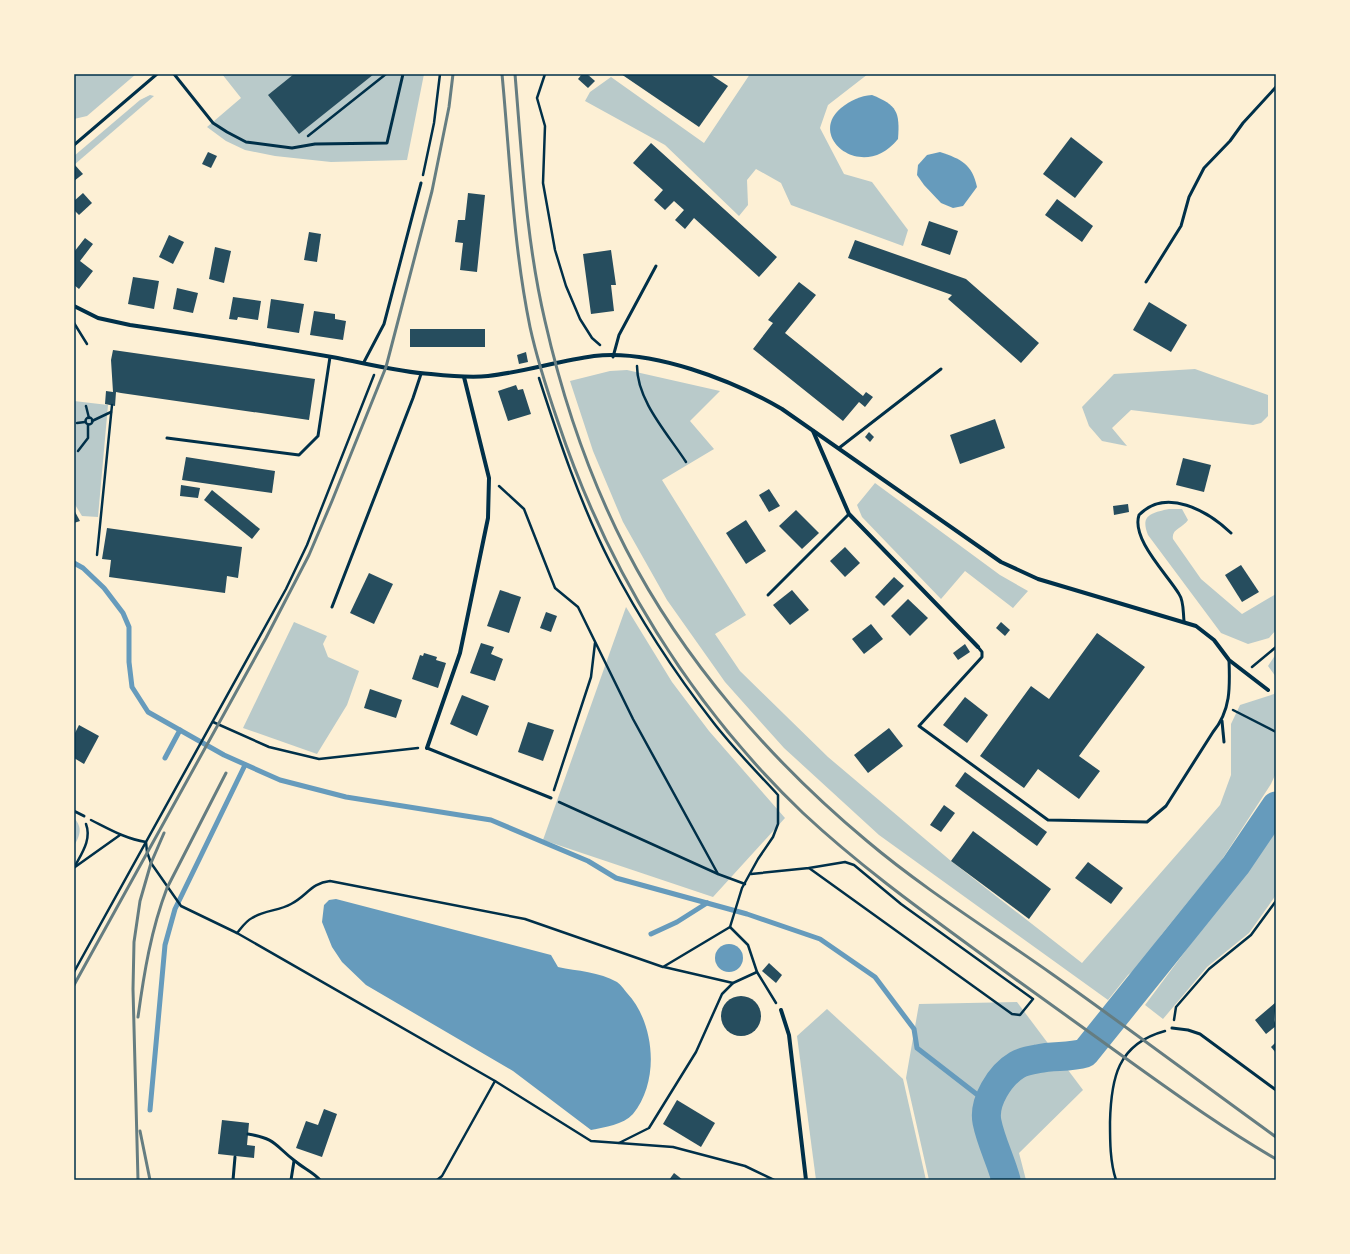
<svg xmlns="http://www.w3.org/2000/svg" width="1350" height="1254" viewBox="0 0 1350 1254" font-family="Arial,sans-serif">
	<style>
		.green { fill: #b9caca }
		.water { fill: #669bbc }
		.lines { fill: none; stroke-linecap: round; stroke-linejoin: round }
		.stream { stroke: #669bbc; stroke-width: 5 }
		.river { stroke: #669bbc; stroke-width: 29 }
		.building { fill: #264d5e }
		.path { stroke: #003049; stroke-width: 2.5 }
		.service { stroke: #003049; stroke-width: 3 }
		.minor { stroke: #003049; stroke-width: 4 }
		.rail { stroke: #657d81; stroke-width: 3 }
		.neatline { fill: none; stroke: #003049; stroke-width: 1.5 }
	</style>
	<rect width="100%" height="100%" fill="#fdf0d5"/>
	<g class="green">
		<polygon points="74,74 136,74 87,116 74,119"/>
		<polygon points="222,74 424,74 407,160 331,162 275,156 245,150 226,141 207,127 241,98"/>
		<polygon points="750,74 868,74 828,105 820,128 844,174 872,182 908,230 903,246 791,205 781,183 756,169 747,180 748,205 739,216 665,145 585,101 590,92 611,77 704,143"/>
		<polygon points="150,95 154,96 74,165 74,156 140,100"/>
		<polygon points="1195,369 1268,395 1268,416 1261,423 1253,425 1131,410 1112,428 1127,446 1102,441 1089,426 1082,407 1114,374"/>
		<polygon points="627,370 720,391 690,421 714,449 662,480 746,615 715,634 740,671 828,757 951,861 1082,963 1220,805 1231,775 1231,724 1240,705 1274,694 1276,688 1276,773 1271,784 1221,861 1162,934 1138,967 1128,975 1108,1000 879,835 784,748 725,682 667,600 623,522 593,451 570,381 610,371"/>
		<polygon points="74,401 108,405 98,517 82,516 74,503"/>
		<polygon points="875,483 1000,575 1028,591 1013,608 965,571 941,599 862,517 857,505"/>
		<path d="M1169 509H1182L1188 520C1183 528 1171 529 1173 539L1201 579 1242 614 1276 594V630L1269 638 1248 644 1221 633 1148 535C1140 515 1151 513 1169 509Z"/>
		<polygon points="626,607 672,682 709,731 785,818 713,897 543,840"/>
		<polygon points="294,622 327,636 323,644 328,657 359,671 347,705 317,754 243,728"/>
		<polygon points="1276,654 1276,677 1268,666"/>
		<path d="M74 818C83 828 80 835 74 846Z"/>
		<polygon points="1276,830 1276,895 1249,933 1207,967 1163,1019 1145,1005"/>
		<polygon points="1017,1002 1083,1090 1019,1153 1026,1180 929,1180 906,1078 919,1004"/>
		<polygon points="827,1009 903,1079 926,1180 816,1180 797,1036"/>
	</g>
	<g class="water">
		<path d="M872 95C897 105 900 112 898 139 863 183 806 137 841 108 851 100 860 96 872 95Z"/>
		<path d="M940 152C961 159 972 164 977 187L963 206 953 208 941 203 924 185 917 175 918 165 927 155Z"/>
		<path d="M336 899 551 955 558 967C577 971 600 972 617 982 620 984 624 989 627 993 655 1023 660 1081 633 1114 623 1125 605 1127 591 1130L513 1071 366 985 342 962 332 947 322 922 324 905 329 900Z"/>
		<circle cx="729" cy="958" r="14"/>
	</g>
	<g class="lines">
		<g class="stream">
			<polyline points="74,563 83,568 104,588 123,613 129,627 129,662 132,687 148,712 224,755 280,780 346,797 491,820 588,861 616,878 747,914 820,939 875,977 914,1029 917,1048 988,1103"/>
			<polyline points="165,758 180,730"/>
			<polyline points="651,934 677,922 707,903"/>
			<polyline points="150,1110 165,945 175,909 245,765"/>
		</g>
		<path class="river" d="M1006 1180C1001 1161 991 1142 987 1122 983 1102 1000 1075 1017 1065 1022 1062 1031 1060 1037 1059 1054 1055 1068 1058 1085 1053L1236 865 1276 806"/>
	</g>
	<g class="building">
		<polygon points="294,74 374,74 299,134 268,95"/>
		<polygon points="582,74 587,74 595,81 588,88 578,79"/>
		<polygon points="621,74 710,74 728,86 699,127"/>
		<polygon points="1071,137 1103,162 1075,198 1043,174"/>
		<polygon points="651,143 777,257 759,277 694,218 685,229 675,220 684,210 674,201 665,210 654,200 663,190 633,163"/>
		<polygon points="208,152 217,156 211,168 202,164"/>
		<polygon points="74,164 83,174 74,181"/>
		<polygon points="83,193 92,203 79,215 74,210 74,201"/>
		<polygon points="468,193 485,195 477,272 460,270 463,243 455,242 458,220 465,220"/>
		<polygon points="1057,199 1093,226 1082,242 1045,215"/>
		<polygon points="929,221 958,231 950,255 921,245"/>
		<polygon points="309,232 321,234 317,262 304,260"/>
		<polygon points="169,235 184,242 173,264 159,257"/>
		<polygon points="85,238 93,244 80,261 93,271 79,289 74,285 74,252"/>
		<polygon points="855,240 966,279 1039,343 1021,363 948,299 952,295 848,258"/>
		<polygon points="215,247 231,251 224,283 209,279"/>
		<polygon points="611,250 616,285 611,285 614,311 591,314 583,254"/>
		<polygon points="133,277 159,281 154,309 128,304"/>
		<polygon points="799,282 816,295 785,333 863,396 866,392 873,397 865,407 859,402 843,421 753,349 773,323 768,320"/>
		<polygon points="177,288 198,293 193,313 173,309"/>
		<polygon points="233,297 261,301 258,320 238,317 237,320 229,319"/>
		<polygon points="271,299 304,304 299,333 267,328"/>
		<polygon points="1149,302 1187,325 1171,352 1133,330"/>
		<polygon points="314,311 335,314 335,319 346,321 343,340 310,335"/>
		<rect x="410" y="329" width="75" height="18"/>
		<polygon points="113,350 315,379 309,420 121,393 116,392 115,406 105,404 106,391 113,392 111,360"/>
		<polygon points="526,352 528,362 519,364 517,355"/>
		<polygon points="516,385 518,390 523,389 531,414 508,421 498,391"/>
		<polygon points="995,419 1005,448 960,464 950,435"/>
		<polygon points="869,432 874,437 870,442 865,437"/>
		<polygon points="186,457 275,471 272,493 182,480"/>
		<polygon points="1183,458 1211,465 1204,492 1176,485"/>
		<polygon points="181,485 200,488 198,498 180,496"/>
		<polygon points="769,489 780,506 769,512 759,495"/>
		<polygon points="212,490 260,529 252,539 204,500"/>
		<polygon points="1128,504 1129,512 1114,515 1113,506"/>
		<polygon points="74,510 80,521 74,523"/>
		<polygon points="796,510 819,533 802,549 779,526"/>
		<polygon points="746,520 766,551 746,564 726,533"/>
		<polygon points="107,528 242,547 238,578 227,576 225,593 109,577 111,560 102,559"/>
		<polygon points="845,547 860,563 845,577 830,561"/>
		<polygon points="1241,565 1259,592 1242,602 1225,575"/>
		<polygon points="369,573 393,584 374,624 350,613"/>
		<polygon points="894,577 904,586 884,606 875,597"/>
		<polygon points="500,590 521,597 509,633 487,626"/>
		<polygon points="792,590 809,610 790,625 773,605"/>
		<polygon points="908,599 928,618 910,636 891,616"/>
		<polygon points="546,612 557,616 551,632 540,628"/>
		<polygon points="1001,622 1010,630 1005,636 996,628"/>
		<polygon points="871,624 883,639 864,654 852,639"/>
		<polygon points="1097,633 1145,667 1079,756 1100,771 1079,799 1038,769 1024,788 980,756 1031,686 1049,699"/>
		<polygon points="481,643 494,647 491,654 503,659 495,681 470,673"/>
		<polygon points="965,644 970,652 958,660 953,653"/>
		<polygon points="424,653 437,657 436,660 446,663 438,688 412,679 420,655 423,656"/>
		<polygon points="370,689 402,700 396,718 364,708"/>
		<polygon points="462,695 489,706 477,736 450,724"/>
		<polygon points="965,697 988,715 967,743 943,725"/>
		<polygon points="528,722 554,730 543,761 518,752"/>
		<polygon points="79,725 99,736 84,764 74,758 74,735"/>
		<polygon points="889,728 903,746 868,773 854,755"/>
		<polygon points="965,772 1047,832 1037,846 955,786"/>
		<polygon points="944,805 955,813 941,832 930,825"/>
		<polygon points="973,831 1051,889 1029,919 951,861"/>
		<polygon points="1088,862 1123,888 1111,904 1075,878"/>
		<polygon points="769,963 782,975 776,983 762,971"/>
		<circle cx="741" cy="1016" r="20"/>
		<polygon points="1276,1002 1274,1020 1276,1026 1266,1034 1255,1020"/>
		<polygon points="1276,1042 1276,1053 1271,1047"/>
		<polygon points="677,1100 715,1123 701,1147 663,1124"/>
		<polygon points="324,1109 337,1114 322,1157 296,1148 306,1121 318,1125"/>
		<polygon points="222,1120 249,1123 247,1145 255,1146 254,1158 218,1154"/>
		<polygon points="674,1173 683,1180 669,1180"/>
	</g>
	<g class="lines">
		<g class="path">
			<polyline points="545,74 537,98 545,126 543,183 555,250 566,286 580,319 592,338 600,345"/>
			<polyline points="308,136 386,74"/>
			<polyline points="423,175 434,123 440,74"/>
			<polyline points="74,323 87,344"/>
			<path d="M637 366C637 401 668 434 686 462"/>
			<path d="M539 378C559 440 580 503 610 562 639 618 674 672 713 722 733 748 756 771 778 795V824L773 837 758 859 742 888 730 927"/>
			<polyline points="86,406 89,418"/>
			<circle cx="89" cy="421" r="3.5"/>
			<polyline points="92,421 111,412"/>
			<polyline points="77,423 85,422"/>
			<polyline points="78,451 88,438 88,425"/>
			<polyline points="499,486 524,509 555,588 578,607 633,719 718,874"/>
			<polyline points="97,555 112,405"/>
			<polyline points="1252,667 1276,647"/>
			<polyline points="1233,710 1276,732"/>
			<polyline points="213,722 269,747 319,759 418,748"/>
			<polyline points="554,790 591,677 595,643"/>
			<polyline points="559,802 718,874 745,884"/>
			<path d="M91 820C109 829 126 839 146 842L147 852 151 863 181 906 237 933 495 1081 591 1141 619 1143 649 1128 696 1052 722 994 733 983"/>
			<polyline points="75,867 120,835"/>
			<path d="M74 868C81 854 92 840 86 824"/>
			<polyline points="751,874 809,868 1012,1014 1020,1015 1033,999 901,904 854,865 845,862 809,868"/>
			<path d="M237 933C242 927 246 921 252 918 264 910 279 911 291 904 307 896 311 883 330 881L525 919 663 967 730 927 748 945 757 972 776 1003"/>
			<polyline points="664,967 733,983 757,972"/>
			<polyline points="74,972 286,589 307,545 374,375"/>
			<polyline points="1174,1020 1176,1007 1209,969 1251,935 1276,901"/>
			<polyline points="619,1143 673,1147 745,1166 774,1180"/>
			<polyline points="437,1180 442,1176 495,1081"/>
			<path d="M1116 1180C1110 1162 1110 1141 1110 1122 1111 1079 1117 1044 1165 1031"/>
		</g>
		<g class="service">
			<polyline points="174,74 213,123 227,132 246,142 292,148 315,144 387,143 403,74"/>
			<polyline points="74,145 157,74"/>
			<polyline points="1146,282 1181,226 1189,197 1204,168 1230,141 1243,123 1276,87"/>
			<polyline points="613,357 619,335 656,266"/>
			<polyline points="364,362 384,324 421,183"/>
			<polyline points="167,438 299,455 318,436 330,357"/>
			<polyline points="839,448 941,369"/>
			<polyline points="768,595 849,514"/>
			<polyline points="332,607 413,398 421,374"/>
			<path d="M1184 621C1183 612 1184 601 1179 594 1167 574 1131 539 1139 515 1166 487 1208 511 1231 533"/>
			<path d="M978 647 982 652V657L919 726 1048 820 1147 822 1166 806 1213 732C1231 710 1230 687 1229 660"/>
			<polyline points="1222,721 1224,742"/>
			<polyline points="427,748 551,798"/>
			<polyline points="74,811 84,816"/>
			<polyline points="1172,1028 1188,1030 1200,1034 1276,1090"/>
			<path d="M248 1134C277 1139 274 1145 295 1161 303 1168 313 1172 320 1180"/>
			<polyline points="233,1180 235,1157"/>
			<polyline points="291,1180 294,1161"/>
		</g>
		<g class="minor">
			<path d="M74 306 98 318 130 325C198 335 265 345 332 357 365 363 398 372 431 374 450 376 469 378 488 376 524 372 558 361 594 356 652 349 732 380 782 409L1001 562 1038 579 1196 626 1214 640 1229 660 1268 690"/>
			<polyline points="813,431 849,514 978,647"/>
			<polyline points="427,748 460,653 488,518 489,478 464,377"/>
			<polyline points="781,1010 789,1035 806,1180"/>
		</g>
		<g class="rail">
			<path d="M502 74C510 158 513 244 530 327 537 359 547 390 558 422 607 569 690 705 803 813 865 871 935 920 1003 970 1047 1002 1091 1033 1135 1065 1181 1098 1226 1130 1276 1159"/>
			<path d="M515 74C522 157 526 240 545 321 563 400 589 477 626 549 683 660 771 761 867 841 925 890 990 930 1052 974 1127 1027 1201 1083 1276 1137"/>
			<polyline points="74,985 266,638 309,555 332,501 386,367 432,191 449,107 453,74"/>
			<path d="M138 1017C144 973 151 930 167 888L226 773"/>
			<polyline points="140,1131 150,1180"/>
			<polyline points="138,1180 133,989 134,942 140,901 151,863 164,833"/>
		</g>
	</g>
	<rect width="1350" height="1254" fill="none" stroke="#fdf0d5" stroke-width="150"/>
	<rect x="75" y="75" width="1200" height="1104" class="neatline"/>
</svg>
